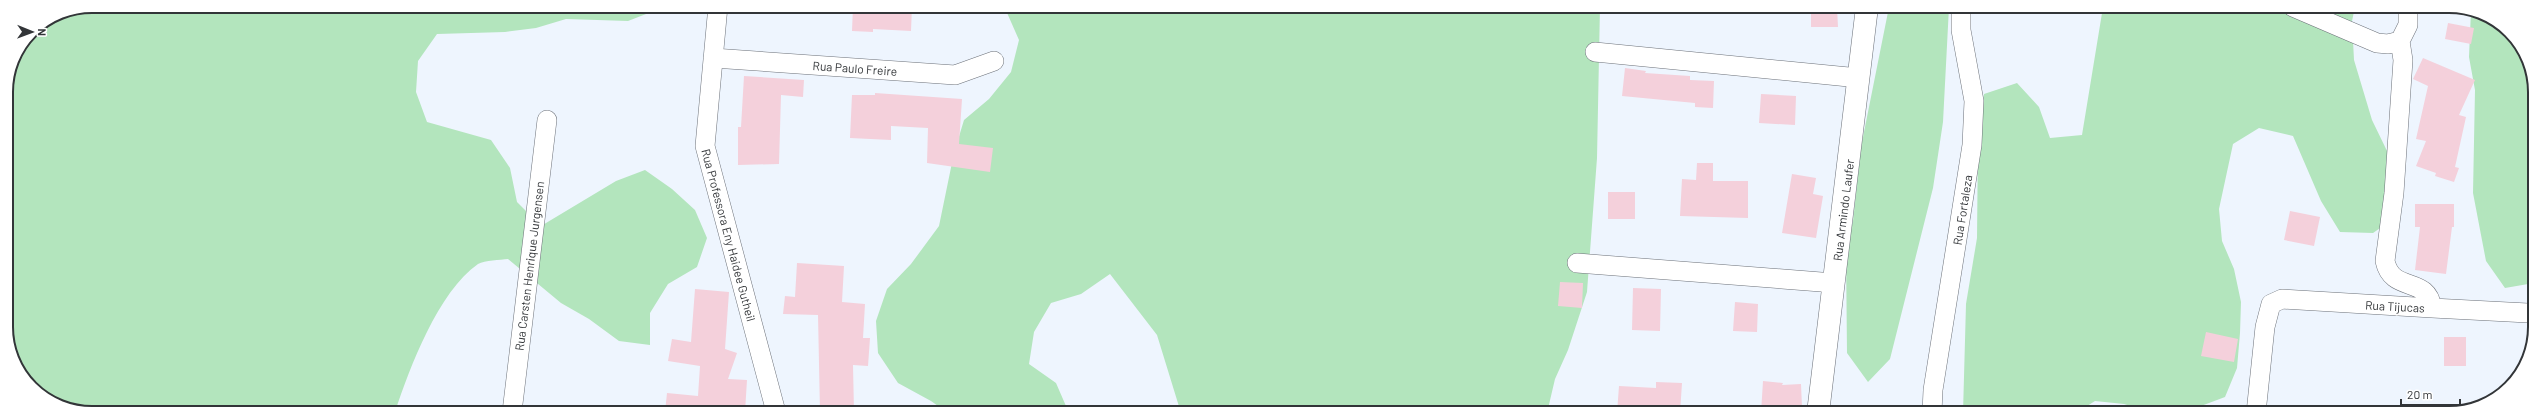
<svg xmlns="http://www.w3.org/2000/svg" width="2541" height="419" font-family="Barlow,sans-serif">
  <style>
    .green { fill: #b3e5bd }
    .building { fill: #f4d0db }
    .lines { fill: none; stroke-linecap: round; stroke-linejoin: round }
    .minor-casing { stroke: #6c7179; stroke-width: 20 }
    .tertiary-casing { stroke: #6c7179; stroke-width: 23 }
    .minor { stroke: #fff; stroke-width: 19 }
    .tertiary { stroke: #fff; stroke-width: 22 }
    .labels { text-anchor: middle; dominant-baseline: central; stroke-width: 3.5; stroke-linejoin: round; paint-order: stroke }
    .street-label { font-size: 12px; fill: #323538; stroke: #fff }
    .rim { fill: none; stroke: #323538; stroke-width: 2 }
  </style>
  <rect width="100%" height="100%" fill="#eef5fe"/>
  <path class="green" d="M92,6H659V9L628,21L566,19L536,28L505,32L437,34L418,61L416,92L427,122L491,140L510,168L517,202L541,226L616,181L645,170L672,189L695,210L707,238L697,267L668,284L650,313V345L619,341L589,319L561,303L508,259C500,260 485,260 478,264C438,292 410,367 395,412H80L31,388L8,344L6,91L13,59L31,31L59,12Z
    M1004,6H1600L1597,158L1587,292L1568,350L1555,379L1547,413H1181L1157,335L1110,274L1081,294L1051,303L1034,332L1029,364L1056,383L1069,413H948L931,401L898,383L878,353L876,321L887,289L911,264L939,226L954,153L964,120L989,99L1011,72L1019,40Z
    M1889,7H1949L1943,122L1933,188L1890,359L1868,382L1847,353L1846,251L1853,221L1861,147Z
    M2103,7H2355L2352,21L2354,60L2372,120L2403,184L2399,215L2373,233L2340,232L2321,201L2293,136L2259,128L2233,144L2219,209L2222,241L2234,269L2241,302L2240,333L2237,368L2225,397L2193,409L2165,413H2152L2124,404L2095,401L2076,413H1963L1966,304L1977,238L1978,137L1984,94L2017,83L2039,107L2050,138L2082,135Z
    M2471,11L2506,27L2533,75L2534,283L2505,288L2486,261L2473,193L2475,90L2469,57Z"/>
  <path class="building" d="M853,6H912L911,31L873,29V32L852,31Z
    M1837,7L1838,27H1811V8Z
    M2448,23L2474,28L2471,44L2445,39Z
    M2423,58L2475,80L2459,115L2466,117L2455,167L2459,168L2454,182L2435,176L2436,173L2416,166L2426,141L2416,139L2428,86L2413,79Z
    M1625,68L1646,71L1645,73L1690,76V80L1714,81L1713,108L1695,107V103L1622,96Z
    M744,76L804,80L803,97L781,95L779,164L738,165V127H741Z
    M875,93L962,99L959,144L993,148L990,172L927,163L928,128L891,126V140L850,138L852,95H875Z
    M1761,94L1796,96L1795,125L1759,123Z
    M1697,163H1713V181H1748V218L1680,216L1682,179L1696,180Z
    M1792,174L1816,178L1813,194L1823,196L1816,238L1782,233Z
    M1608,192H1635V219H1608Z
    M2415,204H2454V227H2452L2446,274L2415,270L2420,227H2415Z
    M2290,211L2320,217L2314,246L2284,240Z
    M797,263L844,266L842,302L865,304L863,338H870L868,366L853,365L854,412H820L818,315L783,314L785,296L795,297Z
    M1560,282L1583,283L1582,308L1558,306Z
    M1633,288L1661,289L1660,331L1632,330Z
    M695,289L729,292L725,349L737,353L728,379L747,380L745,412H665L667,393L698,396L700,366L668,361L672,339L691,342Z
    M1735,302L1758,304L1757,332L1733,331Z
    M2206,332L2238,339L2234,362L2201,356Z
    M2444,337H2466V366H2444Z
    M1763,381L1783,383L1782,385L1801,384L1802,407H1798L1797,413H1761Z
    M1656,382L1682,383L1680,413H1617L1619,386L1656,388Z"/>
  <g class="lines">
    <defs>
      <path id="minor" d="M718,6L705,146L776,412
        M2293,7L2377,43L2388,44L2400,41L2408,25V7
        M1595,52L1859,78
        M713,58L955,75L994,61
        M1577,263L1834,283
        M2432,308L2528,313
        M512,412L547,120
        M1932,413L1933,390L1972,145L1974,101L1961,30V7
        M2256,413L2265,327L2271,304L2282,299L2432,308C2428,275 2392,294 2385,261L2394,193L2403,60L2400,41"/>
      <path id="tertiary" d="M1818,413L1867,7"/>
    </defs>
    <use href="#minor" class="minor-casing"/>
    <use href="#tertiary" class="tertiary-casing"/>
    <use href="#minor" class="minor"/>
    <use href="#tertiary" class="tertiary"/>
  </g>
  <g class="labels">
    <g class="street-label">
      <text transform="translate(855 68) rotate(4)">Rua Paulo Freire</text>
      <text transform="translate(1843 210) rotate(-83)">Rua Armindo Laufer</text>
      <text transform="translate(1962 210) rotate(-81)">Rua Fortaleza</text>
      <text transform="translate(729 235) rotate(75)">Rua Professora Eny Haidee Gutheil</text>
      <text transform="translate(529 266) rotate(-83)">Rua Carsten Henrique Jurgensen</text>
      <text transform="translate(2395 306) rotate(3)">Rua Tijucas</text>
    </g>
  </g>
  <path d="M0 0H2541V419H0ZM92 13H2449A79 79 0 0 1 2528 92V327A79 79 0 0 1 2449 406H92A79 79 0 0 1 13 327V92A79 79 0 0 1 92 13Z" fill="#fff" fill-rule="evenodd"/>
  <path class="rim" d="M92 13H2449A79 79 0 0 1 2528 92V327A79 79 0 0 1 2449 406H92A79 79 0 0 1 13 327V92A79 79 0 0 1 92 13Z"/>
  <g transform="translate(32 32) rotate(91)" stroke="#ffffff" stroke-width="3" paint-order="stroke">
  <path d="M0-3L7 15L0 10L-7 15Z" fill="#323538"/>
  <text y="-6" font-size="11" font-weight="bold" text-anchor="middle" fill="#323538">N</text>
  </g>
  <path d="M2401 399v6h59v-6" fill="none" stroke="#323538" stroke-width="2"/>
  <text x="2407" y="399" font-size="12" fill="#323538" stroke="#ffffff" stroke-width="3" paint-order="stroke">20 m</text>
</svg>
